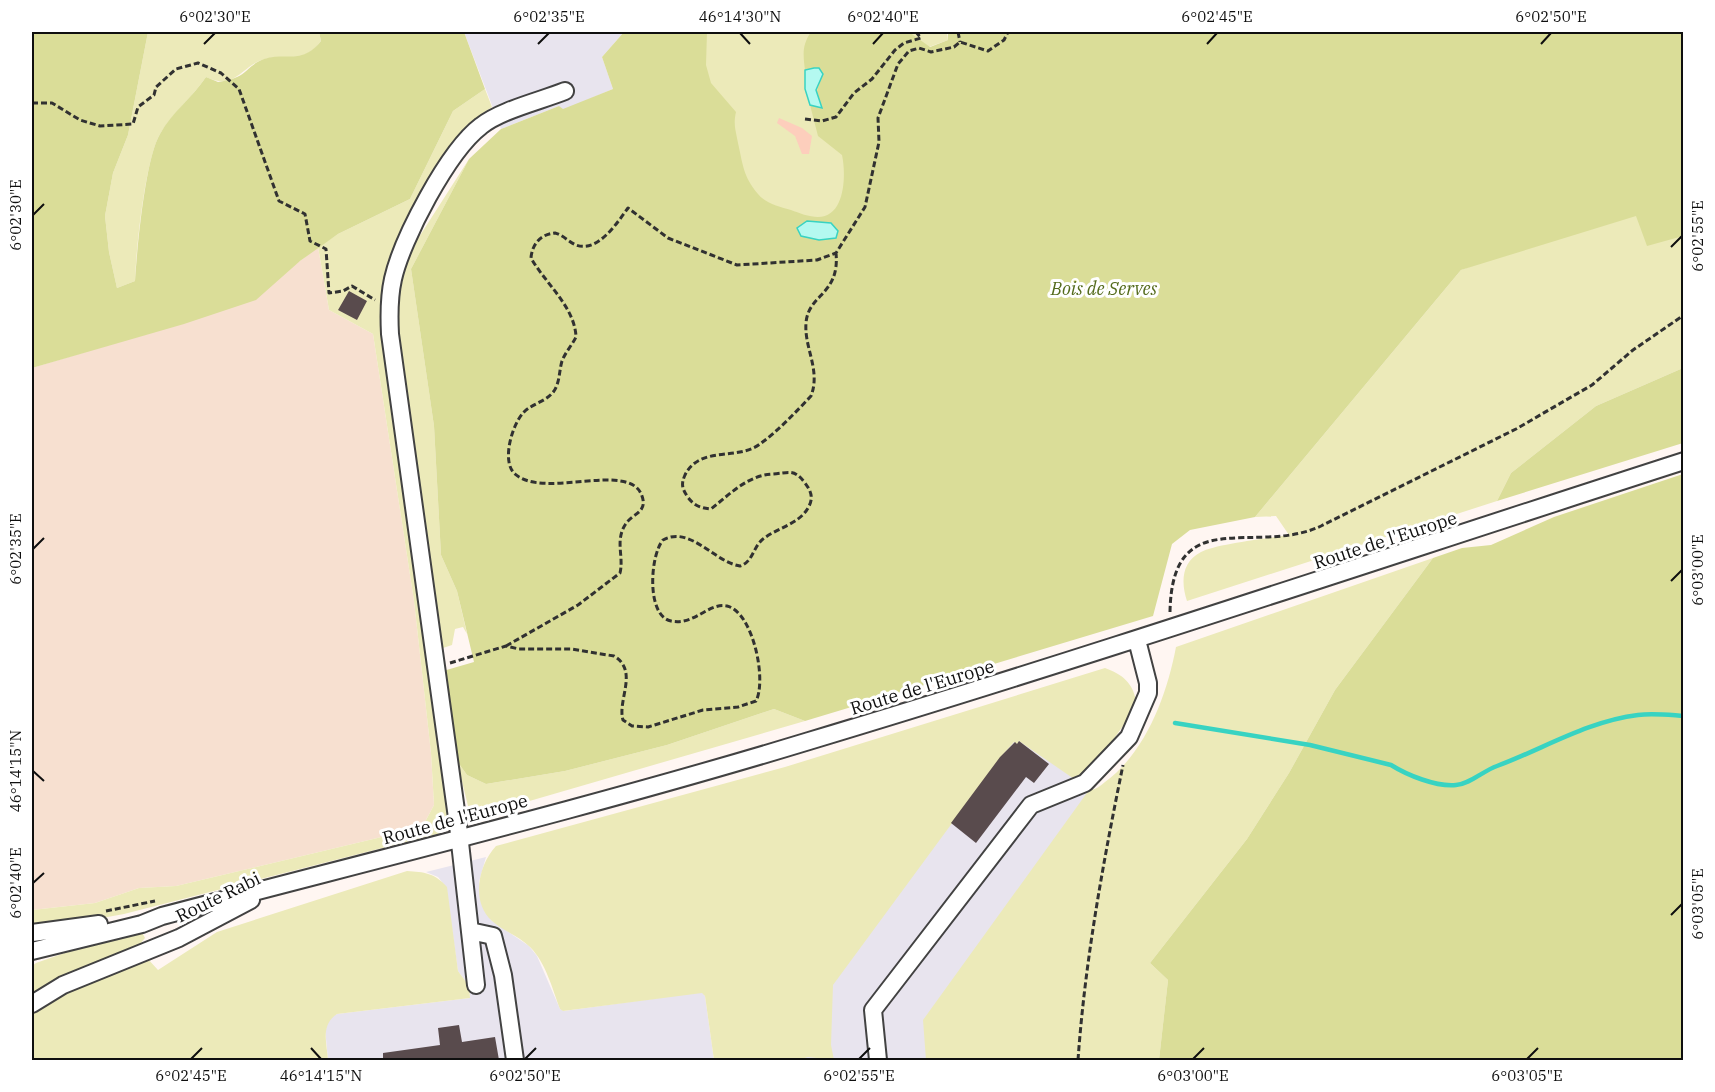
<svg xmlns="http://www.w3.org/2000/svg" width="1715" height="1092" font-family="'IBM Plex Serif',serif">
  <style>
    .industrial { fill: #e8e4ee }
    .farmland { fill: #f7e0d0 }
    .green { fill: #eceab9 }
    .forest { fill: #dadd98 }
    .sand { fill: #fdcebc }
    .water { fill: #b4f9f0; stroke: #38d3c2; stroke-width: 1.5 }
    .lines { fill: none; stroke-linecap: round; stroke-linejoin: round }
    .stream { stroke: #38d3c2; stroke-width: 4.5 }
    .building { fill: #594b4d }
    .minor-casing { stroke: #424242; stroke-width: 20 }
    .path { stroke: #313131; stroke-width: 3; stroke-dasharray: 6 3; stroke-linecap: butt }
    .minor { stroke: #fff; stroke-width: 16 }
    .ticks { fill: none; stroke: #0f0f0f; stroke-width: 2 }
    .labels { text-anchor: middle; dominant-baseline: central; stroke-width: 6; stroke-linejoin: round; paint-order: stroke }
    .park-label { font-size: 18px; font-style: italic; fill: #546b1c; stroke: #fff }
    .street-label { font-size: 18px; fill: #0f0f0f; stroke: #fff }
    .neatline { fill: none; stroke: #0f0f0f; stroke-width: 2 }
    .ticks-label { font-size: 15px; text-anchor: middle; fill: #0f0f0f }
  </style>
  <rect width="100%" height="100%" fill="#fff6f2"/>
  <path class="industrial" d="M464,32H624L602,57L613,89L563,110L559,106L501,129Z
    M1021,738L1094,790L930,1060H798L827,983L850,800Z
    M486,857L479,882L491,920L529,946L537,956L560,1009L564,1011L702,992L705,996L714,1060H328L325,1028L330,1018L337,1014L470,998L469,986L458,971L446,887L438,877L426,872Z"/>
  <path class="farmland" d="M318,247L329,310L373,334L414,601L431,753L434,805L426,820L415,829L176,886L139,888L95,903L32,910V368L128,339L300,261Z"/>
  <path class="green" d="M148,32H319L321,41C303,65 288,53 265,59C240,66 236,91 206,77C192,98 172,113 160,134C145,160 136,250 135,281L117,288L109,252L105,216L113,173L128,135Z
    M674,32H947L948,40L929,47L860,168L835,245L731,218Z
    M485,89L492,107C448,134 393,234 383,284C380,301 382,318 382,335L445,792L448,819L441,833L124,914L80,922L32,927V910L95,903L139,888L176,886L415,829L426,820L434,805L431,753L414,601L373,334L329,310L318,247L338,234L410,199L453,111Z
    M469,159L411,269L434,426L441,555L457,591L467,634L463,627L455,629L452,645L440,649L396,314L400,284L412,248Z
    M1683,185V368L1596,406L1511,473L1497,501L1187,601C1181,583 1181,562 1201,552C1215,544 1270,538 1289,535L1276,516L1255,517L1461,270Z
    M1433,558L1335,690L1289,773L1247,839L1150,963L1168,980L1159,1060H926L923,1020L1089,790C1096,790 1100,786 1105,782C1146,752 1167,695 1176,647Z
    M1105,668C1122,674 1133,683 1136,701C1123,732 1100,757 1077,781L1019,741L1017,744L1014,742L1000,758L833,985L831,1045L834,1060L808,1057L798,1060H714L705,996L702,993L563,1011L560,1009C552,988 546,963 530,947C519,936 503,931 492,921C470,901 479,864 496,846L785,767Z
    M774,709L805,721L495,811L469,810L457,761L467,775L486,784L565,771L667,745Z
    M407,871C424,872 435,873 447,887L458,971L469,986L470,998L337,1014C320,1025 327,1044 328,1060H32V1014L67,991L147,958L158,970L217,932Z
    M142,932L145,938L140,944L55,980L32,994V966L36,963L76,949Z"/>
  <path class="forest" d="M32,32H148L128,135L113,173L105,216L109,252L117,288L135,281C137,250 145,159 160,134C172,112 192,98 206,77L218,82C224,81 231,80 237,77C247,73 250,64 264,59C287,52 302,65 321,41L319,32H464L485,89L453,111L410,199L338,234L300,261L256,300L184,324L32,368Z
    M624,32H707L706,65L711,83L736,112C733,125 736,131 738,143C743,165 743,176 758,194C765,203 780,207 791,210C799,213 809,217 818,217C846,217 846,173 842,155L818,136L810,105L821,108L816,95L820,80L808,69L805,70C803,54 802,45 811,32H909L930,47L948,40V32H1683V236L1647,246L1636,216L1461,270L1255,517L1190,530L1172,544L1153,616L805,721L774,709L667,745L565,771L486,784L467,775L457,761L443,671L474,662L457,591L441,555L434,426L411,269L469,159L501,129L559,106L563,109L613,89L602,57Z
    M1683,368V443L1497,501L1511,473L1596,406Z
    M1683,474V1060H1159L1168,980L1150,963L1247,839L1289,773L1335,690L1433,558L1462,548L1491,545L1554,517Z"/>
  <path class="sand" d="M779,118L802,128L812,136L809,154H802L795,136L777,123Z"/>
  <path class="water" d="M814,68H819L823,74L816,90L822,108L810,105L805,89V70Z
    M807,221L831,223L838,231L836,238L819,240L801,236L797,228Z"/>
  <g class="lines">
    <path class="stream" d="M1175,723L1310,745L1391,765C1407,775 1436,787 1456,785C1470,784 1483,771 1497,766C1543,749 1588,721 1638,715C1653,713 1669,715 1684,716"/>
  </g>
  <path class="building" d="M349,291L367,301L357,320L338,310Z
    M1019,741L1049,764L1034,783L1026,777L976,843L951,823L1000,757L1015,742L1017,744Z
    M459,1025L462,1042L495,1037L499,1060H383V1053L440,1045L438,1028Z"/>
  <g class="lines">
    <defs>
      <path id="minor" d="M470,931L493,936L503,975L515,1060
        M32,933L99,924
        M32,951L142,924L162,916C378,859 595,806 809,741C1102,653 1392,555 1684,461
        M476,985L458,825L390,334C389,315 389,297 393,279C402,239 448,151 481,126C501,110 540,101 565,91
        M32,1004L63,985L179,938L251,900
        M878,1060L873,1010L1031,805L1085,783L1129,737L1148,693V683L1137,640"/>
    </defs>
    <use href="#minor" class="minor-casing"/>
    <path class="path" d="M958,32L960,42
      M32,103H52L80,120L100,126L133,124L138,107L154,95L156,87L176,69L198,63L221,73L239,89L279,201L305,214L310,241L326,249L329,293L343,291L352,286L375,300
      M805,119L822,121L836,117L854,93L872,79L895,50L904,43L921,38L916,32
      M1170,612C1172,501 1255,557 1321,526L1516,429L1592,385L1633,350L1684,315
      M506,646L578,605L620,573C624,557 615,541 625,525C632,513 648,513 642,496C630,460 544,500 515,474C501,462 512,424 524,412C533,403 546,402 554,391C560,382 559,371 562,361C565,353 572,345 576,337C575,307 545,283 531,258C532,244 541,234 555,233C563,235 569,242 576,245C598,253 617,223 628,208L668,238L737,265L817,260L836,253L865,207L879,142L878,118L898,64L909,51L919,48L931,52L954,47L960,42L988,51L1004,40L1008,32
      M450,663L506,646L519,649H571L614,656C639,671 617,700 623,720L632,726L648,727L703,710L738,707L756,701C767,680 753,612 727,606C709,602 694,626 671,621C646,616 650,555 663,540C690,525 714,562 740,566C753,562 753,547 763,539C777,528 799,524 808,508C814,498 811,491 805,483C794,468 788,473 773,474C748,475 730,494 711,509C700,508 693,505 687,496C682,488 681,484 685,475C700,445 738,461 760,444C778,431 796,412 811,396C821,370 804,348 806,323C808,294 840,295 836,253
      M106,911L155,901
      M1078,1060C1085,961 1103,863 1123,765"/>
    <use href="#minor" class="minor"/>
  </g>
  <path class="ticks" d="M740,33L750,44M204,44L215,33M538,44L549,33M873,44L883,33M1207,44L1217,33M1541,44L1551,33M33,215L44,204M1671,247L1682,236M33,549L44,538M1671,581L1682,570M33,771L44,781M33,883L44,873M1671,915L1682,904M311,1048L321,1059M191,1059L202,1048M525,1059L536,1048M859,1059L870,1048M1193,1059L1204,1048M1527,1059L1538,1048"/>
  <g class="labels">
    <g class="park-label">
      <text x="1104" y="288">Bois de Serves</text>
    </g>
    <g class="street-label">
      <text transform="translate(1385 540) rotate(-18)">Route de l'Europe</text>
      <text transform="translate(922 687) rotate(-17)">Route de l'Europe</text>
      <text transform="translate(455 819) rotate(-15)">Route de l'Europe</text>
      <text transform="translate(218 897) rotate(-26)">Route Rabi</text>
    </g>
  </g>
  <rect width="1715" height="1092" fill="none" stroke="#ffffff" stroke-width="66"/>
  <rect x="33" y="33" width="1649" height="1026" class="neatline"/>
  <g class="ticks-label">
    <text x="215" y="22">6°02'30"E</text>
    <text x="549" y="22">6°02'35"E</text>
    <text x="740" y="22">46°14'30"N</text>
    <text x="883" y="22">6°02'40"E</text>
    <text x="1217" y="22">6°02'45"E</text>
    <text x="1551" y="22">6°02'50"E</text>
    <text transform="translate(16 215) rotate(-90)" y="5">6°02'30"E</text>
    <text transform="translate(1698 236) rotate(-90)" y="5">6°02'55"E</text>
    <text transform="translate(16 549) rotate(-90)" y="5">6°02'35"E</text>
    <text transform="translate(1698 570) rotate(-90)" y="5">6°03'00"E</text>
    <text transform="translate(16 771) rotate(-90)" y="5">46°14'15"N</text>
    <text transform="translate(16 883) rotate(-90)" y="5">6°02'40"E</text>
    <text transform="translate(1698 904) rotate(-90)" y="5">6°03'05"E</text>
    <text x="191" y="1081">6°02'45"E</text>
    <text x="321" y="1081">46°14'15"N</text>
    <text x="525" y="1081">6°02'50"E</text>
    <text x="859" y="1081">6°02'55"E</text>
    <text x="1193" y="1081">6°03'00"E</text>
    <text x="1527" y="1081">6°03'05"E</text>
  </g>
</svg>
